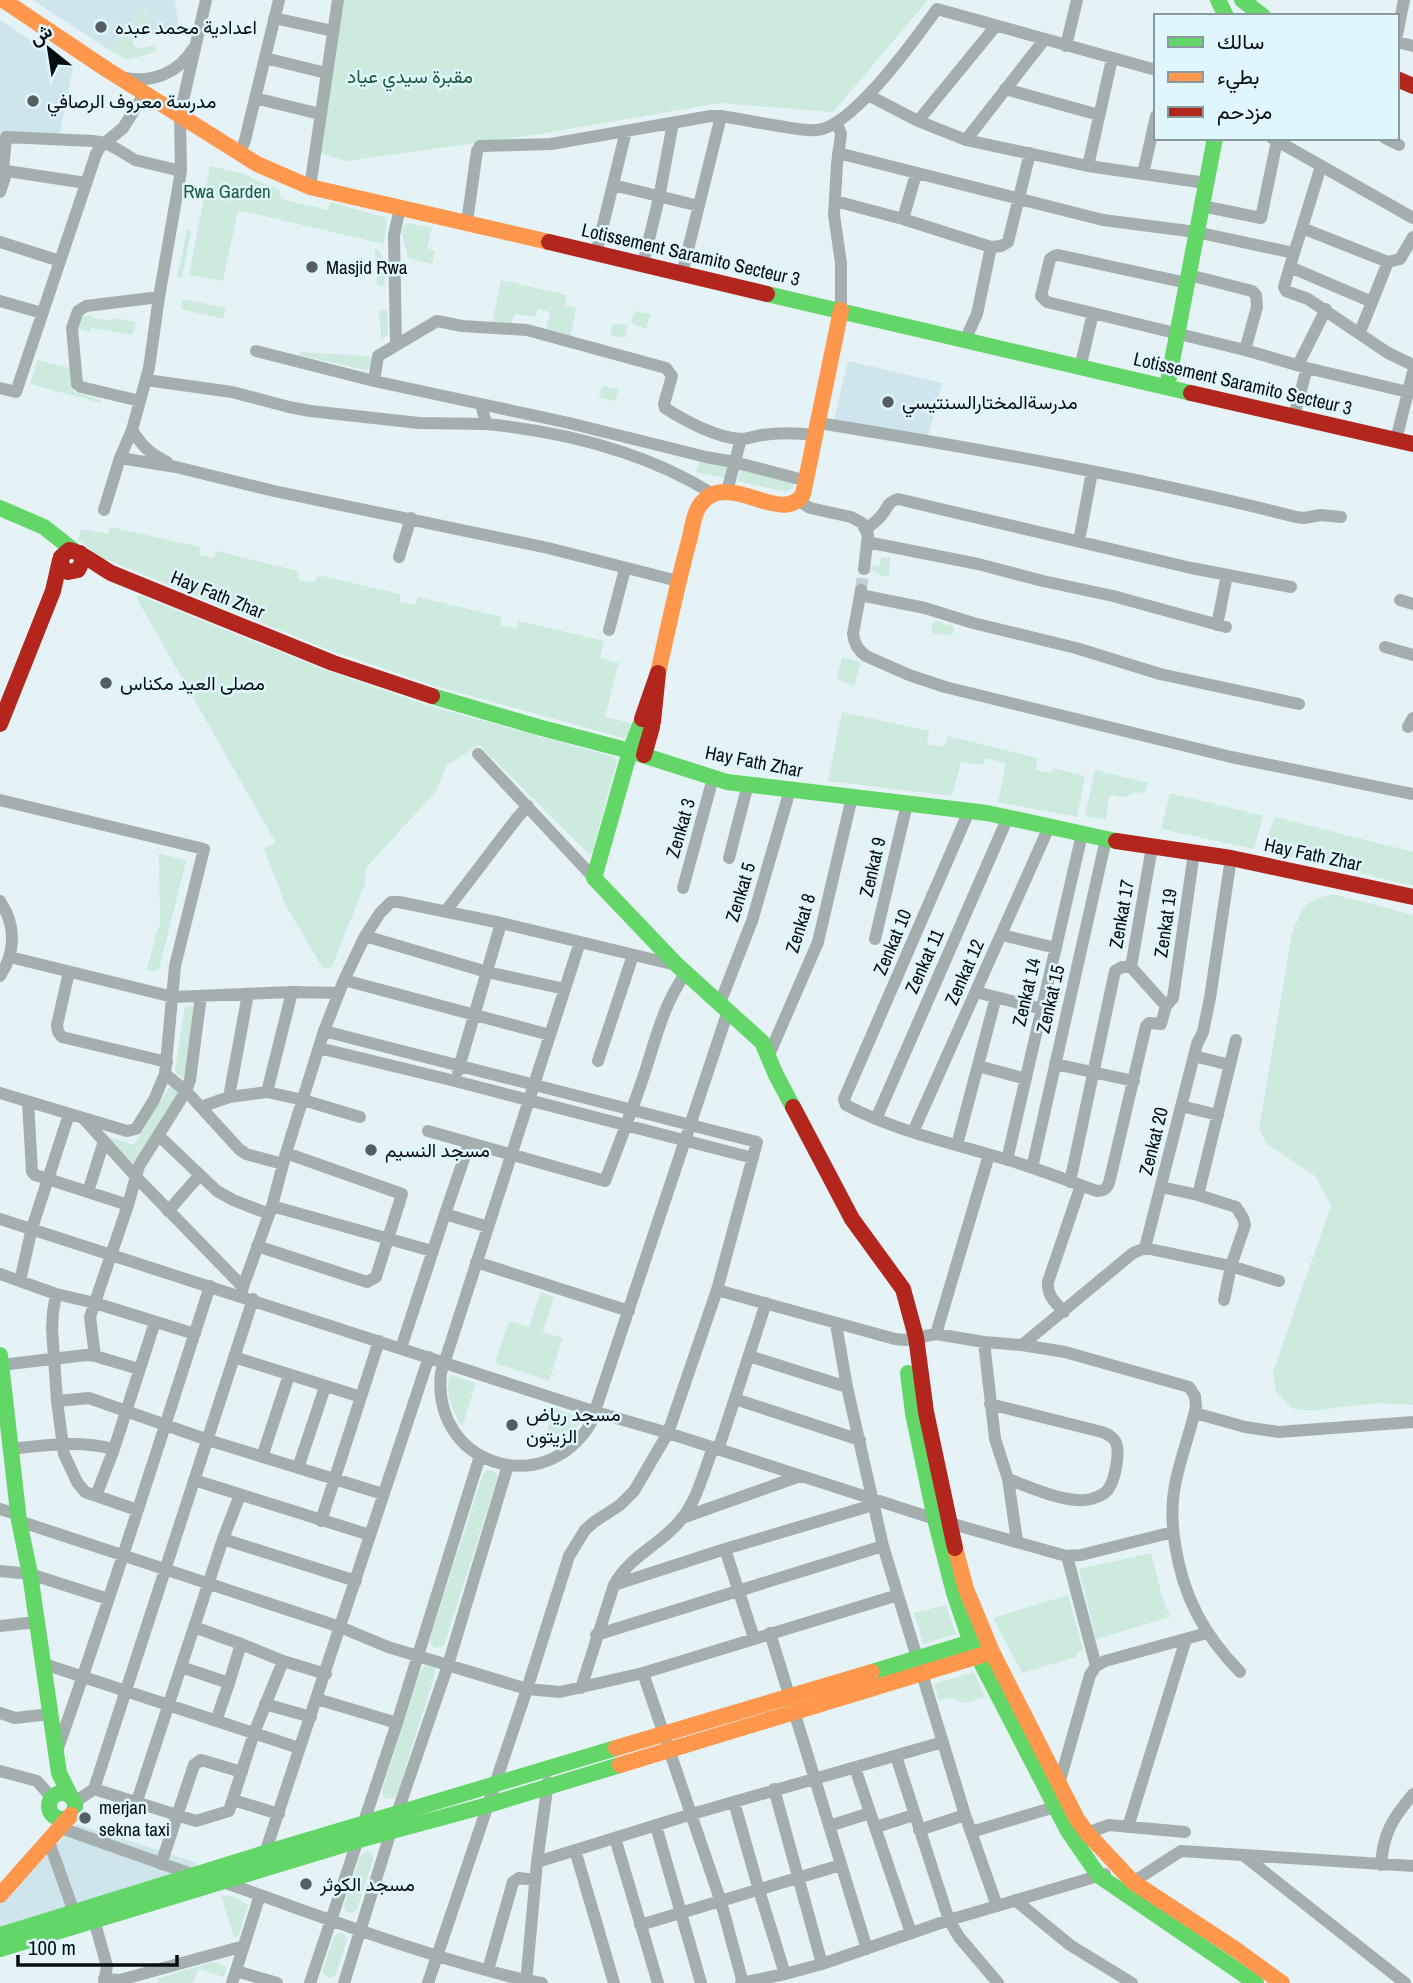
<svg xmlns="http://www.w3.org/2000/svg" width="1413" height="1983" font-family="'Archivo Narrow',Vazirmatn,sans-serif">
  <style>
    .built { fill: #cfe5ec }
    .green { fill: #cdeade }
    .lines { fill: none; stroke-linecap: round; stroke-linejoin: round }
    .street-tunnel { stroke: #c4d0d4; stroke-width: 12; stroke-dasharray: 12 6; stroke-linecap: butt }
    .street { stroke: #a4aeaf; stroke-width: 12 }
    .fast { stroke: #63d668; stroke-width: 16 }
    .slow { stroke: #ff974d; stroke-width: 16 }
    .jam { stroke: #b3261e; stroke-width: 16 }
    .poi-dot { fill: #555e60; stroke: #dff6fc; stroke-width: 2.5 }
    .labels { text-anchor: middle; dominant-baseline: central; stroke-width: 5; stroke-linejoin: round; paint-order: stroke }
    .poi-label { font-size: 19px; fill: #070e10; stroke: #dff6fc; text-anchor: start }
    .park-label { font-size: 19px; fill: #1c5a3e; stroke: #dff6fc }
    .street-label { font-size: 19px; fill: #070e10; stroke: #dff6fc }
  </style>
  <rect width="100%" height="100%" fill="#e5f2f6"/>
  <path class="built" d="M32,0H175L179,29L152,34L147,11L139,12L110,50Z
    M0,20L73,68L59,136L0,134Z
    M848,361L942,383L928,437L834,420Z
    M76,1824L195,1862L197,1870L0,1929V1904Z"/>
  <path class="green" d="M344,0H928L833,112L720,103L540,134L346,161L320,153Z
    M147,11L150,25L138,28L139,33L132,34L134,47H138L139,49L155,45L156,52L127,60L110,50L139,12Z
    M210,166L244,174L279,190L281,199L328,210L330,202L387,218L384,244L238,210L223,281L189,275Z
    M409,223L432,228L427,248L435,251L432,264L408,258L402,234L403,226Z
    M187,230L191,231L182,278L177,277Z
    M375,249C388,255 384,272 385,285H377Z
    M501,280L567,295L565,306L576,308L570,338L546,330L550,312L538,309L535,317L515,314L511,324H492Z
    M183,299L226,308L223,319L181,309Z
    M387,310L388,334L381,340L379,311Z
    M635,311L651,314L646,328L636,326L631,322Z
    M83,316H93V318L113,321L114,318L136,322L132,335L91,328L89,332L78,329Z
    M613,324L628,325L625,338L610,335Z
    M299,352L369,356L372,360L370,368L366,370L299,355Z
    M38,360L70,368L74,392L101,400V403L30,384Z
    M602,386L618,390L615,401L599,397Z
    M700,459L729,466L725,478L696,472Z
    M741,469L794,483L793,488L785,492L738,481Z
    M110,527L200,547L199,555L214,558L217,551L298,571L299,580L314,582L318,575L400,594V602L415,605L418,597L501,617V625L516,629L519,621L604,641L600,658L619,663L605,717L631,723L628,735L624,738L620,737L435,686L329,650L100,557C92,552 87,544 78,541L81,529L108,534Z
    M881,557L890,558L889,577L877,574V572L871,571L872,565L880,566Z
    M139,595L325,670L426,705L614,757L617,760L592,853L589,854L479,745L446,766L436,791L366,868L365,884L332,966L327,969L322,967L285,904L264,848L276,843L137,599L136,597Z
    M935,621H940L945,625L950,624L954,628L953,634L948,636L943,634L937,635L933,633L931,627Z
    M842,657L861,662L854,686L837,679Z
    M842,712L929,731L927,744L944,747L948,736L1037,758L1036,770L1051,773L1053,768L1085,776L1077,817L998,802L1006,763L986,758L983,765L961,762L952,796L828,781Z
    M1095,770L1148,783L1145,793L1134,792L1126,797L1109,795L1106,820L1085,816Z
    M1170,793L1263,816L1254,849L1161,829Z
    M1275,817L1413,852V886L1262,850Z
    M159,853L186,861L159,969L154,972L147,969L157,930L160,925Z
    M1333,894L1413,915V1405L1377,1403L1309,1411L1292,1408L1276,1391L1273,1373L1331,1205L1315,1176L1266,1143L1259,1128L1292,934C1302,907 1304,901 1333,894Z
    M185,1006H195L184,1079L176,1073L175,1070Z
    M170,1086L179,1092L135,1162H130L108,1138L109,1137L134,1145Z
    M541,1292L554,1297L543,1332L563,1338L549,1381L495,1363L509,1321L529,1327Z
    M450,1375L476,1383L462,1427C453,1412 444,1393 450,1375Z
    M554,1408L583,1418L573,1433L559,1445L544,1439Z
    M492,1470L497,1475V1479L445,1643L442,1647L435,1648L430,1643V1638L483,1474L486,1471Z
    M1151,1553L1162,1596L1170,1617L1096,1639L1079,1569Z
    M1068,1595L1083,1650L1077,1652L1076,1657L1022,1673L993,1618Z
    M946,1605L956,1634L923,1644L914,1613Z
    M426,1665L433,1666L435,1670V1674L397,1794L394,1798L387,1799L383,1796L382,1791L421,1669Z
    M974,1672L985,1697L964,1703L950,1697L939,1701L934,1684Z
    M367,1851L373,1854V1860L357,1910L350,1913L346,1912L344,1906L360,1856Z
    M221,1895L235,1897L248,1905L239,1936L234,1937Z
    M337,1933L345,1934L347,1940L336,1974L332,1977L328,1978L324,1974L323,1970L334,1936Z
    M213,1962L227,1967L224,1977L198,1969L193,1983H158L159,1978Z"/>
  <g class="lines">
    <path class="street-tunnel" d="M861,590L864,569"/>
    <path class="street" d="M274,18L333,31
      M995,27L918,121L966,140L1088,166L1206,183
      M1397,35L1404,0
      M1397,42L1413,46
      M1066,46L1077,0
      M265,58L326,73
      M125,78C153,83 178,73 193,49
      M1005,89L1099,115
      M868,95L918,121
      M255,98L320,114
      M837,123L841,134L837,164L834,215L841,263V310
      M1272,138L1413,218
      M1385,138L1399,145
      M966,140L1044,40
      M240,153L245,140L279,0
      M838,153L1103,220L1196,232L1294,253L1284,287L1286,291L1308,299L1388,353L1413,365
      M1088,166L1112,59
      M0,170L86,183
      M3,171L6,137L93,141L105,143L117,149L135,160L181,171
      M1143,174L1156,116
      M613,185L699,206
      M310,187L338,0
      M0,192L7,171
      M835,201L903,219L991,247L1001,246L1008,242L1030,153
      M1202,206L1261,218L1277,141
      M903,219L916,174
      M467,222L477,151L480,146L551,144L711,116H721C740,119 760,123 779,126C792,128 805,131 817,130C853,127 915,39 937,9L1156,70
      M1302,228L1321,166
      M0,242L60,261
      M1294,253L1302,228L1388,262L1400,259L1413,237
      M596,254L626,131
      M643,264L659,198L673,123
      M1290,267L1372,302
      M682,274L721,116
      M1187,283L1058,255L1054,256L1050,259L1041,296L1047,302L1245,350L1257,307L1256,295L1252,291L1189,275
      M0,301L42,313
      M1360,332L1388,262
      M965,340L977,314L991,247
      M396,344L394,235L400,208
      M1245,350L1307,368L1408,392L1396,440
      M256,351L374,381L481,404L486,424C565,432 644,451 713,494
      M1298,365L1326,309
      M1080,368L1093,313
      M146,380L232,392L289,407L310,411L419,423L486,424
      M374,381L378,356L437,321L462,326L527,330L666,368L672,376L664,404L665,408C685,421 717,438 741,439C748,439 755,436 762,435C780,432 799,433 817,435
      M0,388L16,392L96,154L100,147L123,128L145,93
      M1408,392L1413,372
      M140,401L81,387L77,384L72,328L78,311L86,306L159,297
      M481,404L569,423L706,457L734,462L807,481
      M1294,416L1307,368
      M819,423C979,449 1139,477 1296,517L1304,518L1321,515L1341,517
      M120,458L176,467L274,491L548,548L678,581
      M167,462C149,453 143,447 132,430L149,368L159,297L181,171L180,114L206,0
      M727,491L741,439
      M799,501L810,508L851,517L862,523L868,535L864,569
      M104,510L120,458L132,430
      M866,529C871,525 877,521 881,516C888,508 887,502 898,499L1191,568L1291,587
      M1079,541L1092,472
      M867,542L978,564L1043,581L1113,596L1226,627
      M399,557L411,518
      M861,590L853,634C854,643 859,651 866,656L909,675L945,687L1231,757L1413,794
      M860,595L925,608L973,623L1076,648L1160,674L1299,704
      M1400,600L1413,604
      M1217,625L1227,575
      M609,630L625,569
      M1385,647L1413,655
      M1408,727L1413,718
      M478,754L594,878
      M0,800L204,849L175,966L165,1074L154,1100L136,1129L127,1131L0,1093
      M969,811L844,1099L846,1105C895,1131 952,1143 1005,1159C1036,1168 1066,1180 1097,1191C1106,1191 1108,1187 1110,1179L1146,1026L1149,1023L1161,1024L1166,1006
      M1152,847L1131,967L1166,1006L1173,998L1194,853
      M729,858L748,784
      M683,888L713,778
      M0,901C16,925 16,952 0,976
      M446,911L517,818L528,806
      M1002,935L1056,948
      M365,936L487,972L565,989
      M875,939L907,804
      M580,942L441,1373C431,1465 544,1501 591,1423L728,1011
      M10,957L173,997L292,992L339,993
      M69,972L57,1025L58,1032L62,1037L167,1062
      M344,980L550,1035
      M976,992L1042,1009
      M720,1003L752,921L790,790
      M324,1031L757,1142L717,1290L668,1433L634,1491L620,1505L594,1522L585,1530L569,1556L527,1689L428,1983
      M319,1048L455,1081L753,1158
      M769,1055L818,942L852,797
      M1194,1056L1230,1065
      M598,1061L633,955
      M1055,1064L1134,1081
      M978,1066L1026,1079
      M458,1071L501,923
      M165,1074L186,1091L239,1149L246,1154L283,1164
      M267,1092L292,992
      M229,1097L248,994
      M1181,1106L1218,1115
      M201,1107L229,1097L267,1092L303,1100L360,1117
      M69,1114L48,1179L128,1205L90,1317L95,1356
      M84,1119L137,1178L243,1287
      M876,1119L1008,817
      M428,1131L605,1181C618,1147 631,1113 643,1078C655,1042 663,1004 686,973
      M913,1132L1049,827
      M158,1135L217,1191L233,1200L269,1214
      M469,1144L445,1214L488,1227
      M957,1145L996,997
      M1007,1160L1082,834
      M1032,1168L1106,839
      M1070,1182L1115,971L1122,967H1131
      M1161,1187L1198,1195
      M88,1192L104,1141
      M128,1205L139,1166L186,1091L190,1080L201,996
      M272,1206L432,1251
      M168,1211L199,1176
      M0,1219L596,1412L668,1433L935,1519L1059,1554L1067,1556L1081,1555L1173,1532
      M257,1246L367,1282L376,1277L402,1194L286,1153
      M1145,1248L1197,1044L1203,1032L1210,998L1231,858
      M476,1262L629,1311
      M0,1274L56,1294L95,1303L195,1334
      M20,1281L32,1228L48,1179L35,1175L32,1172L28,1102
      M717,1290L895,1339L905,1340L936,1334L984,1342L1022,1345L1065,1352L1189,1387L1195,1396L1196,1407C1190,1433 1180,1459 1175,1485C1171,1505 1172,1525 1175,1544C1183,1596 1203,1634 1240,1672
      M56,1294L53,1312L52,1329L57,1401L64,1454L77,1482L85,1492L137,1510
      M241,1296L243,1287L272,1206L286,1153L324,1031L344,980L365,936L380,913L391,902H399L501,923L676,965
      M1224,1300L1231,1266L1245,1225L1243,1218L1236,1207L1198,1195L1236,1040
      M1064,1312C1055,1302 1047,1296 1048,1282L1081,1185
      M836,1324L847,1387L883,1546L965,1815L997,1906
      M936,1334L989,1155
      M984,1342L995,1439L1008,1479L1017,1541
      M1022,1345L1133,1253L1145,1248L1231,1266L1279,1281
      M401,1348L445,1214
      M749,1356L847,1387
      M234,1357L361,1397
      M1,1365L86,1355L95,1356L139,1369
      M735,1399L860,1440
      M57,1401L89,1398L208,1440L383,1494
      M990,1404L1102,1432C1107,1434 1112,1436 1115,1441C1121,1450 1115,1479 1109,1488C1106,1494 1098,1497 1091,1499C1068,1505 1030,1487 1008,1479
      M1195,1413L1245,1427L1279,1432L1413,1422
      M11,1449C46,1445 79,1440 114,1449L155,1322
      M718,1450L766,1303
      M262,1457L289,1375
      M298,1468L325,1387
      M194,1480L370,1535
      M96,1496L114,1449
      M0,1509L19,1515
      M682,1518L800,1476
      M19,1521L340,1627L388,1647L527,1689L560,1692L643,1673L898,1595
      M321,1521L379,1341
      M223,1539L356,1581
      M725,1549L754,1638
      M1067,1556L1096,1666
      M0,1571L30,1574L108,1599
      M614,1585C631,1554 663,1544 683,1517C698,1497 704,1471 713,1448
      M0,1626L37,1622
      M770,1633L867,1949
      M596,1635L883,1546
      M241,1644L283,1661L326,1674
      M44,1664L299,1748
      M181,1667L229,1683L241,1644L194,1627
      M643,1673L721,1902L743,1983
      M581,1688L614,1585L725,1549L873,1505
      M317,1699L397,1723
      M265,1704L311,1717
      M0,1713L15,1718L51,1714
      M216,1721L229,1683
      M58,1748C112,1595 160,1440 210,1286
      M896,1756L949,1920L959,1937L998,1983
      M855,1768L911,1933
      M0,1771L37,1781L52,1798
      M1059,1784L1090,1675L1096,1666L1105,1661L1207,1633
      M94,1789L196,1821L229,1811L254,1733L283,1661
      M774,1789L822,1964
      M233,1800L279,1814
      M137,1801L223,1539L240,1495
      M75,1802L94,1789L253,1299
      M734,1802L759,1890L785,1974
      M656,1826L701,1983
      M829,1826L870,1813
      M876,1827L914,1815
      M1128,1827L1186,1639
      M61,1828L194,1875
      M919,1830L965,1815
      M971,1832L1055,1807
      M1087,1833L1109,1825L1185,1832
      M615,1838L658,1983
      M49,1842L74,1912
      M575,1850L614,1983
      M1243,1855L1405,1983
      M266,1857L265,1853L429,1357
      M537,1862L692,1814L943,1742
      M161,1864L194,1765L201,1760L242,1772
      M1381,1865C1383,1833 1393,1818 1413,1794
      M223,1882C301,1909 378,1939 458,1962C486,1970 513,1979 542,1983
      M1133,1882L1181,1851L1413,1866
      M1015,1900L1070,1945L1132,1983
      M94,1920L107,1966L104,1983
      M640,1925L841,1865
      M488,1970L513,1882L519,1878L535,1880
      M236,1971L277,1983
      M104,1979L120,1980L244,1946
      M232,1983L260,1895
      M310,1983L397,1723L480,1456
      M344,1983L391,1831L448,1665L508,1465
      M526,1983L537,1862L548,1782
      M741,1983L785,1974L822,1964L949,1920L1105,1874"/>
    <path class="fast" d="M1218,0L1226,16
      M1242,0L1263,16
      M767,294L1191,393
      M1167,387L1215,138
      M0,508L44,527L73,550
      M432,696L538,727L630,751L727,782L987,813L1116,841
      M640,725L630,751L594,878L677,965L762,1042L776,1075L793,1107
      M0,1355L19,1521L30,1574L59,1773L70,1795
      M908,1373L913,1413L935,1519L954,1593L971,1643L1068,1831L1099,1876L1256,1983
      M872,1672L985,1638
      M49 1806a13 13 0 1 1 26 0a13 13 0 1 1-26 0Z
      M0,1935L265,1853L616,1748
      M0,1949L359,1840L488,1805L620,1765"/>
    <path class="slow" d="M3,0L106,69L257,164L310,187L549,242
      M658,673C668,629 677,585 689,541C692,531 693,514 700,505C727,467 782,528 803,494L841,310
      M955,1548L966,1589L992,1652L1077,1819L1087,1833L1133,1882L1235,1949L1282,1983
      M616,1748L872,1672
      M620,1765L992,1652
      M0,1895L71,1815"/>
    <path class="jam" d="M1397,79L1413,86
      M549,242L767,294
      M1191,393L1413,444
      M80,553L83,560L78,570L68,572L62,568L61,557L69,550C80,551 100,567 111,573L333,663L432,696
      M642,719L658,673L653,722
      M0,724L53,591L60,560
      M644,755L652,727
      M1116,841L1231,858L1413,897
      M793,1107L852,1219L903,1289L916,1337L926,1412L955,1548"/>
  </g>
  <g class="poi-dot">
    <circle cx="101" cy="27" r="7"/>
    <circle cx="33" cy="101" r="7"/>
    <circle cx="312" cy="267" r="7"/>
    <circle cx="888" cy="402" r="7"/>
    <circle cx="106" cy="683" r="7"/>
    <circle cx="371" cy="1150" r="7"/>
    <circle cx="512" cy="1425" r="7"/>
    <circle cx="85" cy="1818" r="7"/>
    <circle cx="306" cy="1884" r="7"/>
  </g>
  <g class="labels">
    <g class="poi-label">
      <text x="115" y="27">اعدادية محمد عبده</text>
      <text x="47" y="101">مدرسة معروف الرصافي</text>
      <text x="326" y="267">Masjid Rwa</text>
      <text x="902" y="402">مدرسةالمختارالسنتيسي</text>
      <text x="120" y="683">مصلى العيد مكناس</text>
      <text x="385" y="1150">مسجد النسيم</text>
      <text x="526" y="1414">مسجد رياض<tspan x="526" dy="22">الزيتون</tspan></text>
      <text x="99" y="1807">merjan<tspan x="99" dy="22">sekna taxi</tspan></text>
      <text x="320" y="1884">مسجد الكوثر</text>
    </g>
    <g class="park-label">
      <text x="410" y="76">مقبرة سيدي عياد</text>
      <text x="227" y="191">Rwa Garden</text>
    </g>
    <g class="street-label">
      <text transform="translate(691 254) rotate(13)">Lotissement Saramito Secteur 3</text>
      <text transform="translate(1243 383) rotate(13)">Lotissement Saramito Secteur 3</text>
      <text transform="translate(218 594) rotate(22)">Hay Fath Zhar</text>
      <text transform="translate(754 761) rotate(11)">Hay Fath Zhar</text>
      <text transform="translate(680 828) rotate(-74)">Zenkat 3</text>
      <text transform="translate(1313 854) rotate(12)">Hay Fath Zhar</text>
      <text transform="translate(872 867) rotate(-77)">Zenkat 9</text>
      <text transform="translate(740 892) rotate(-73)">Zenkat 5</text>
      <text transform="translate(1121 914) rotate(-80)">Zenkat 17</text>
      <text transform="translate(800 923) rotate(-73)">Zenkat 8</text>
      <text transform="translate(1165 923) rotate(-82)">Zenkat 19</text>
      <text transform="translate(892 942) rotate(-67)">Zenkat 10</text>
      <text transform="translate(924 961) rotate(-66)">Zenkat 11</text>
      <text transform="translate(964 972) rotate(-66)">Zenkat 12</text>
      <text transform="translate(1026 992) rotate(-77)">Zenkat 14</text>
      <text transform="translate(1050 999) rotate(-77)">Zenkat 15</text>
      <text transform="translate(1153 1141) rotate(-76)">Zenkat 20</text>
    </g>
  </g>
  <rect x="1154" y="14" width="245" height="126" fill="#dff6fc" stroke="#89999e" stroke-width="2"/>
  <rect x="1168" y="37" width="35" height="10" fill="#63d668" stroke="#89999e" stroke-width="2"/>
  <text x="1217" y="49" font-size="21" fill="#070e10">سالك</text>
  <rect x="1168" y="72" width="35" height="10" fill="#ff974d" stroke="#89999e" stroke-width="2"/>
  <text x="1217" y="84" font-size="21" fill="#070e10">بطيء</text>
  <rect x="1168" y="107" width="35" height="10" fill="#b3261e" stroke="#89999e" stroke-width="2"/>
  <text x="1217" y="119" font-size="21" fill="#070e10">مزدحم</text>
  <g transform="translate(49 49) rotate(330)" stroke="#dff6fc" stroke-width="5" paint-order="stroke">
  <path d="M0-5L12 26L0 18L-12 26Z" fill="#070e10"/>
  <text y="-10" font-size="19" font-weight="bold" text-anchor="middle" fill="#070e10">ش</text>
  </g>
  <path d="M18 1955v10h159v-10" fill="none" stroke="#070e10" stroke-width="3.5"/>
  <text x="28" y="1955" font-size="21" fill="#070e10" stroke="#dff6fc" stroke-width="5" paint-order="stroke">100 m</text>
</svg>
